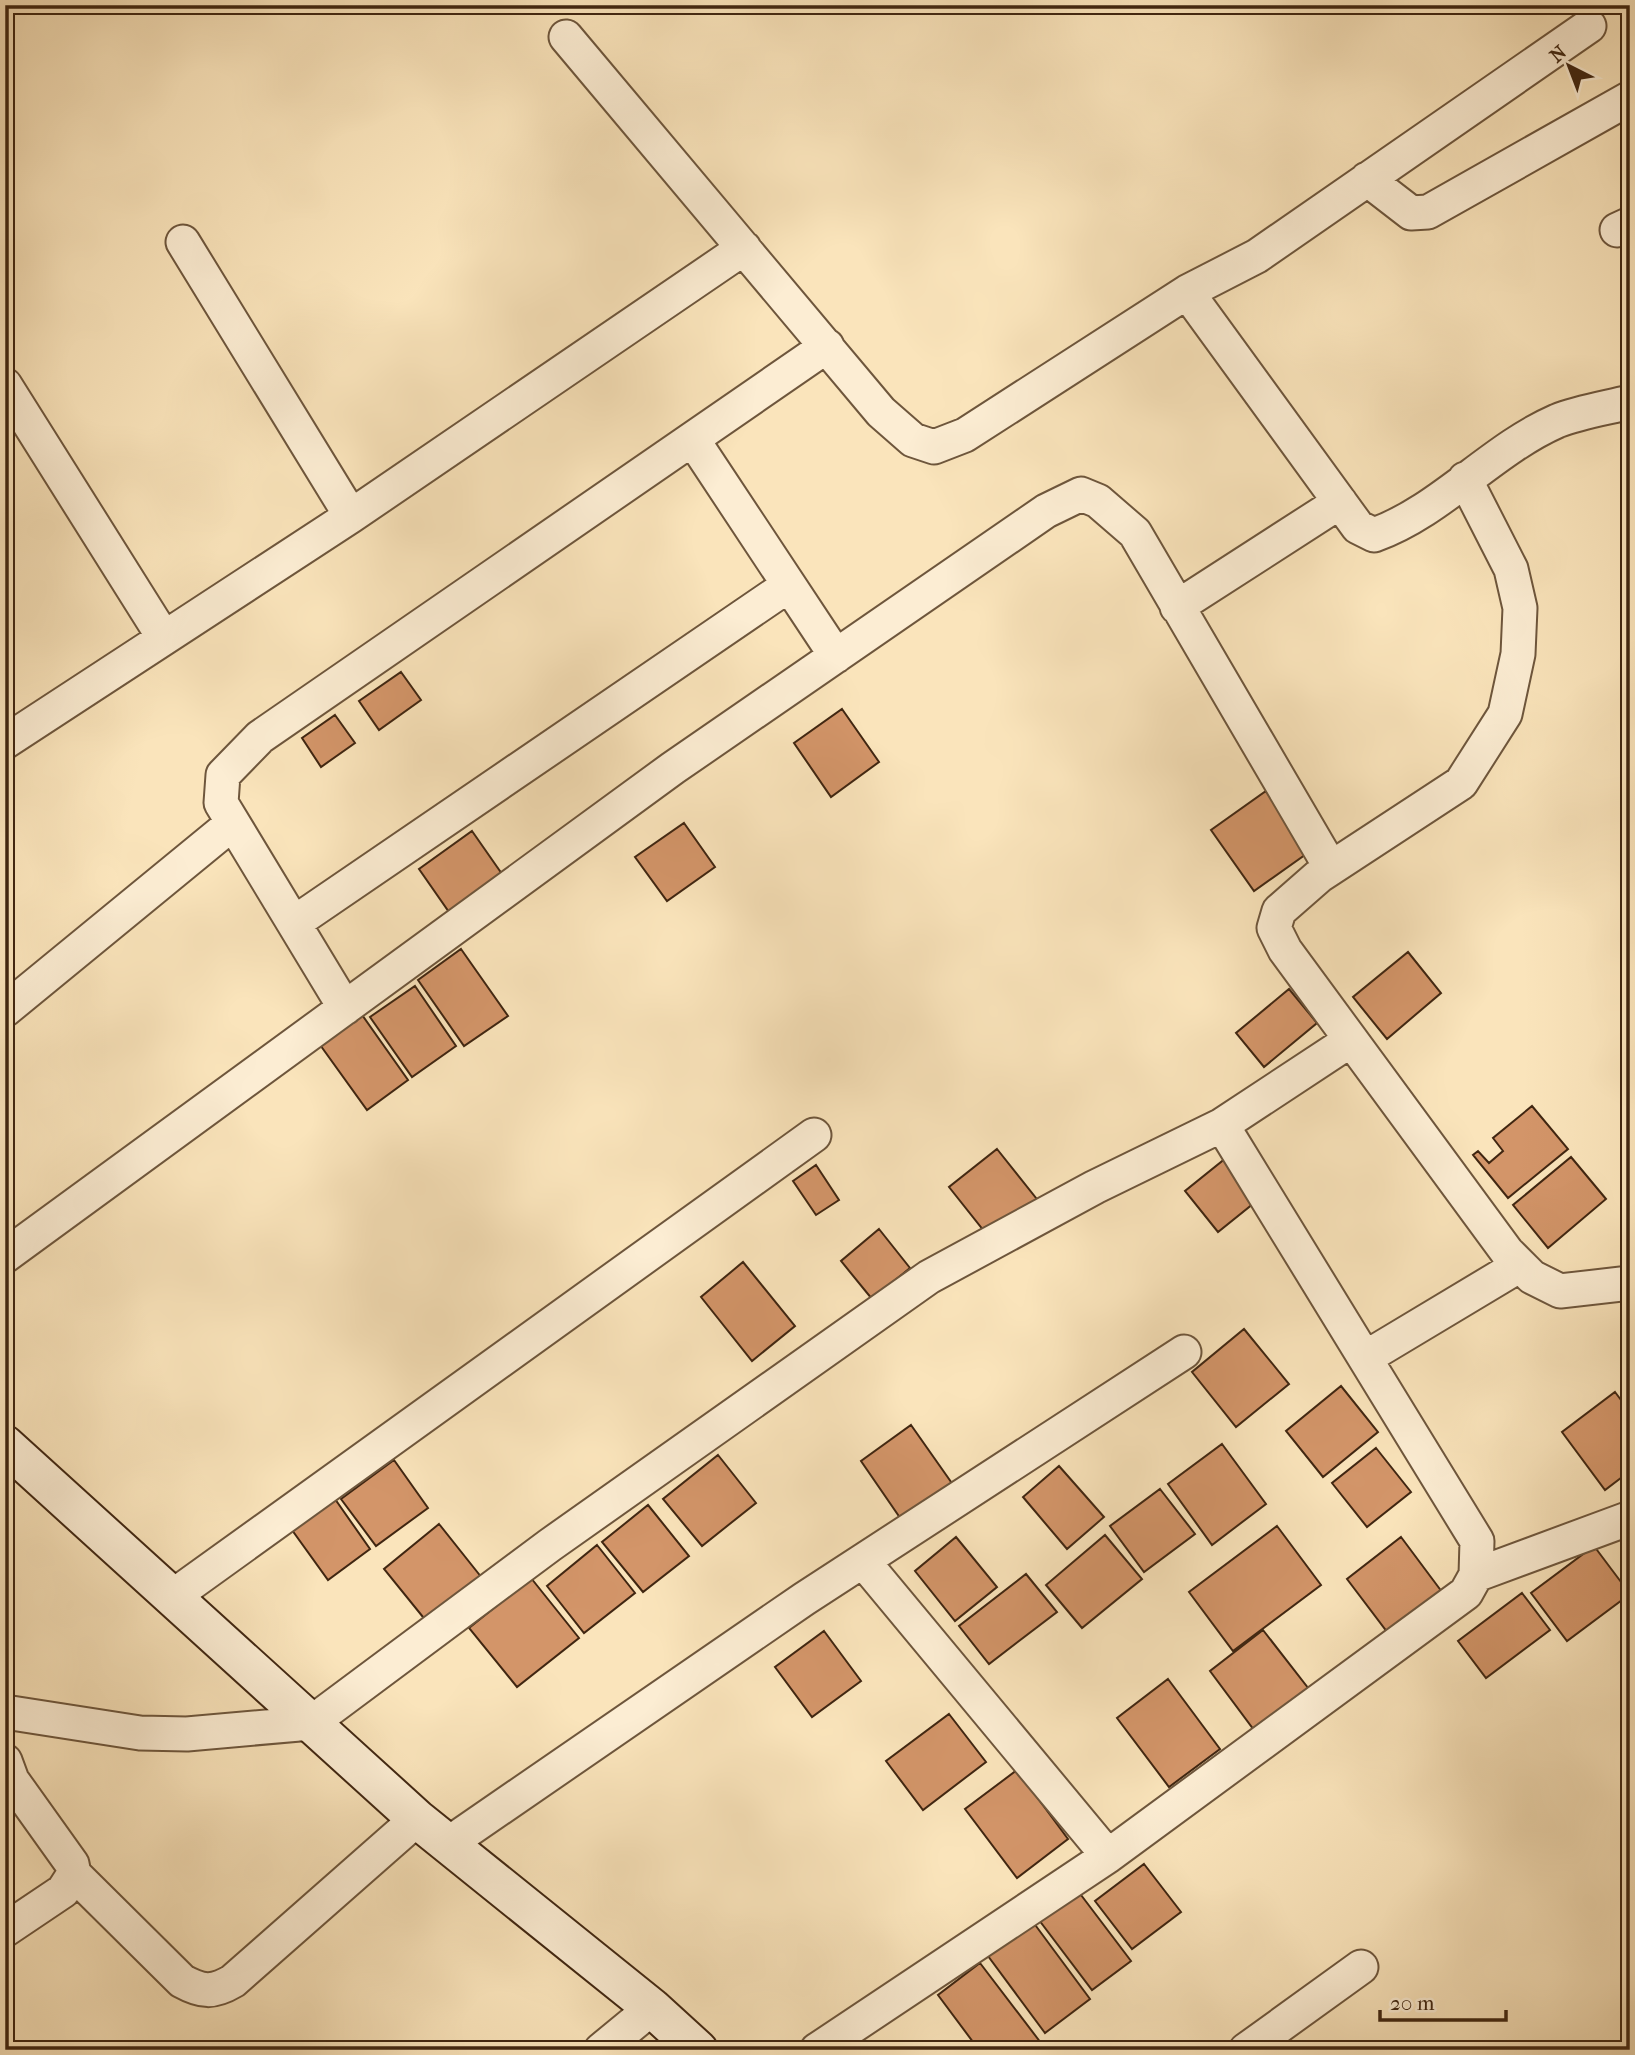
<svg xmlns="http://www.w3.org/2000/svg" width="1635" height="2055" font-family="'IM FELL French Canon',serif">
  <style>
    .building { fill: #d39569; stroke: #402611; stroke-width: 2 }
    .lines { fill: none; stroke-linecap: round; stroke-linejoin: round }
    .street-casing { stroke: #6e563c; stroke-width: 37 }
    .secondary-casing { stroke: #402611; stroke-width: 42 }
    .street { stroke: #fcedd3; stroke-width: 33 }
    .secondary { stroke: #fcedd3; stroke-width: 38 }
  </style>
  <rect width="100%" height="100%" fill="#fae4bb"/>
  <filter id="stains"><feTurbulence type="fractalNoise" baseFrequency=".00286" numOctaves="4"/><feColorMatrix values="0 0 0 0 .2 0 0 0 0 .09 0 0 0 0 .02 0 0 0 .5 -.17"/></filter>
  <radialGradient id="worn" r=".72"><stop offset=".6" stop-color="#630" stop-opacity="0"/><stop offset="1" stop-color="#630" stop-opacity=".3"/></radialGradient>
  <path class="building" d="M401,672L421,700L379,730L359,701Z
    M842,709L879,762L831,797L794,743Z
    M335,715L355,743L321,767L302,738Z
    M1266,791L1309,852L1254,891L1211,830Z
    M684,823L715,867L667,901L635,857Z
    M472,831L502,874L449,912L419,869Z
    M461,949L508,1016L464,1046L418,980Z
    M1408,952L1441,993L1387,1039L1353,997Z
    M415,986L456,1046L412,1077L370,1017Z
    M1289,989L1317,1023L1264,1067L1236,1033Z
    M360,1012L408,1080L367,1110L318,1042Z
    M1532,1106L1568,1149L1508,1198L1473,1155L1478,1151L1489,1163L1503,1151L1493,1138Z
    M997,1149L1040,1203L992,1241L949,1187Z
    M1571,1157L1606,1199L1548,1248L1513,1205Z
    M1226,1158L1259,1199L1218,1232L1185,1191Z
    M816,1165L839,1200L816,1215L793,1181Z
    M879,1229L910,1268L872,1299L841,1261Z
    M743,1262L795,1326L752,1361L701,1297Z
    M1244,1329L1289,1384L1236,1427L1192,1372Z
    M1341,1386L1378,1432L1323,1477L1286,1431Z
    M1615,1392L1630,1412V1471L1605,1490L1562,1432Z
    M911,1425L956,1489L905,1525L861,1461Z
    M1222,1444L1266,1504L1212,1545L1168,1484Z
    M1376,1448L1411,1492L1367,1527L1332,1483Z
    M718,1455L756,1503L702,1546L663,1499Z
    M394,1460L428,1508L376,1546L341,1499Z
    M1059,1466L1104,1517L1067,1549L1023,1497Z
    M1160,1489L1195,1534L1144,1572L1110,1526Z
    M335,1499L370,1549L328,1580L292,1530Z
    M648,1505L689,1556L643,1592L602,1542Z
    M439,1524L482,1578L427,1622L384,1569Z
    M1277,1526L1321,1585L1233,1651L1189,1592Z
    M1105,1535L1142,1579L1082,1628L1046,1585Z
    M956,1537L997,1587L955,1621L915,1571Z
    M1401,1537L1445,1596L1391,1637L1347,1579Z
    M597,1545L635,1593L584,1633L547,1586Z
    M1594,1546L1630,1594L1567,1641L1531,1593Z
    M1026,1574L1057,1612L989,1664L959,1626Z
    M531,1578L579,1638L517,1687L469,1628Z
    M1522,1593L1550,1630L1486,1678L1458,1641Z
    M1263,1630L1312,1693L1257,1734L1210,1671Z
    M824,1631L861,1681L812,1717L775,1667Z
    M1168,1679L1220,1749L1169,1787L1117,1718Z
    M949,1714L986,1762L923,1810L886,1761Z
    M1017,1770L1068,1839L1017,1878L965,1809Z
    M1144,1864L1181,1912L1132,1949L1095,1901Z
    M1078,1891L1131,1961L1092,1990L1039,1920Z
    M1033,1922L1090,1999L1045,2033L988,1956Z
    M980,1963L1041,2043L1032,2050H979L938,1995Z"/>
  <g class="lines">
    <defs>
      <path id="street" d="M566,37L881,412L913,440L934,447L965,435L1187,292L1257,256L1589,26
        M1367,179L1411,213L1428,212L1630,98
        M1617,230L1630,224
        M183,242L351,516
        M1187,292L1358,527L1374,535C1441,511 1491,450 1557,421C1579,412 1606,408 1630,402
        M5,385L164,638
        M693,440L836,656
        M1465,479L1511,569L1520,608L1518,654L1505,714L1461,783L1319,876L1279,911L1274,928L1285,950L1507,1252L1532,1277L1560,1291L1630,1283
        M1177,607L1340,502
        M5,742L351,516L744,248
        M294,923L789,585
        M345,1008L221,803L223,775L260,737L827,346
        M5,1010L233,823
        M5,1256L673,768L1046,511L1081,494L1098,501L1135,533L1331,868
        M1365,1358L1520,1265
        M863,1561L1108,1856
        M1476,1575L1630,1518
        M172,1597L814,1135
        M5,1712L140,1733L187,1734L311,1723L550,1545L929,1277L1095,1187L1222,1125L1351,1040
        M5,1761L12,1780L72,1864L74,1874L63,1891L5,1930
        M448,1844L804,1599L1184,1352
        M74,1874L182,1981C202,1992 213,1993 233,1981L417,1819
        M601,2050L652,2008
        M817,2050L1108,1856L1466,1593L1476,1575L1477,1541L1222,1125
        M1246,2050L1361,1967"/>
      <path id="secondary" d="M5,1445L417,1819L652,2008L698,2050"/>
    </defs>
    <use href="#street" class="street-casing"/>
    <use href="#secondary" class="secondary-casing"/>
    <use href="#street" class="street"/>
    <use href="#secondary" class="secondary"/>
  </g>
  <rect width="1635" height="2055" fill="none" stroke="#fae4bb" stroke-width="28"/>
  <rect x="7" y="7" width="1621" height="2041" fill="none" stroke="#402611" stroke-width="3.5"/>
  <rect x="14" y="14" width="1607" height="2027" fill="none" stroke="#402611" stroke-width="2"/>
  <g transform="translate(1569 66) rotate(318)" stroke="#fcedd3" stroke-width="5" paint-order="stroke">
  <path d="M0-5L12 26L0 18L-12 26Z" fill="#402611"/>
  <text y="-10" font-size="19" font-weight="bold" text-anchor="middle" fill="#402611">N</text>
  </g>
  <path d="M1380 2010v10h126v-10" fill="none" stroke="#402611" stroke-width="3.5"/>
  <text x="1390" y="2010" font-size="21" fill="#402611" stroke="#fcedd3" stroke-width="5" paint-order="stroke">20 m</text>
  <rect width="100%" height="100%" filter="url(#stains)"/>
  <rect width="100%" height="100%" fill="url(#worn)"/>
</svg>
